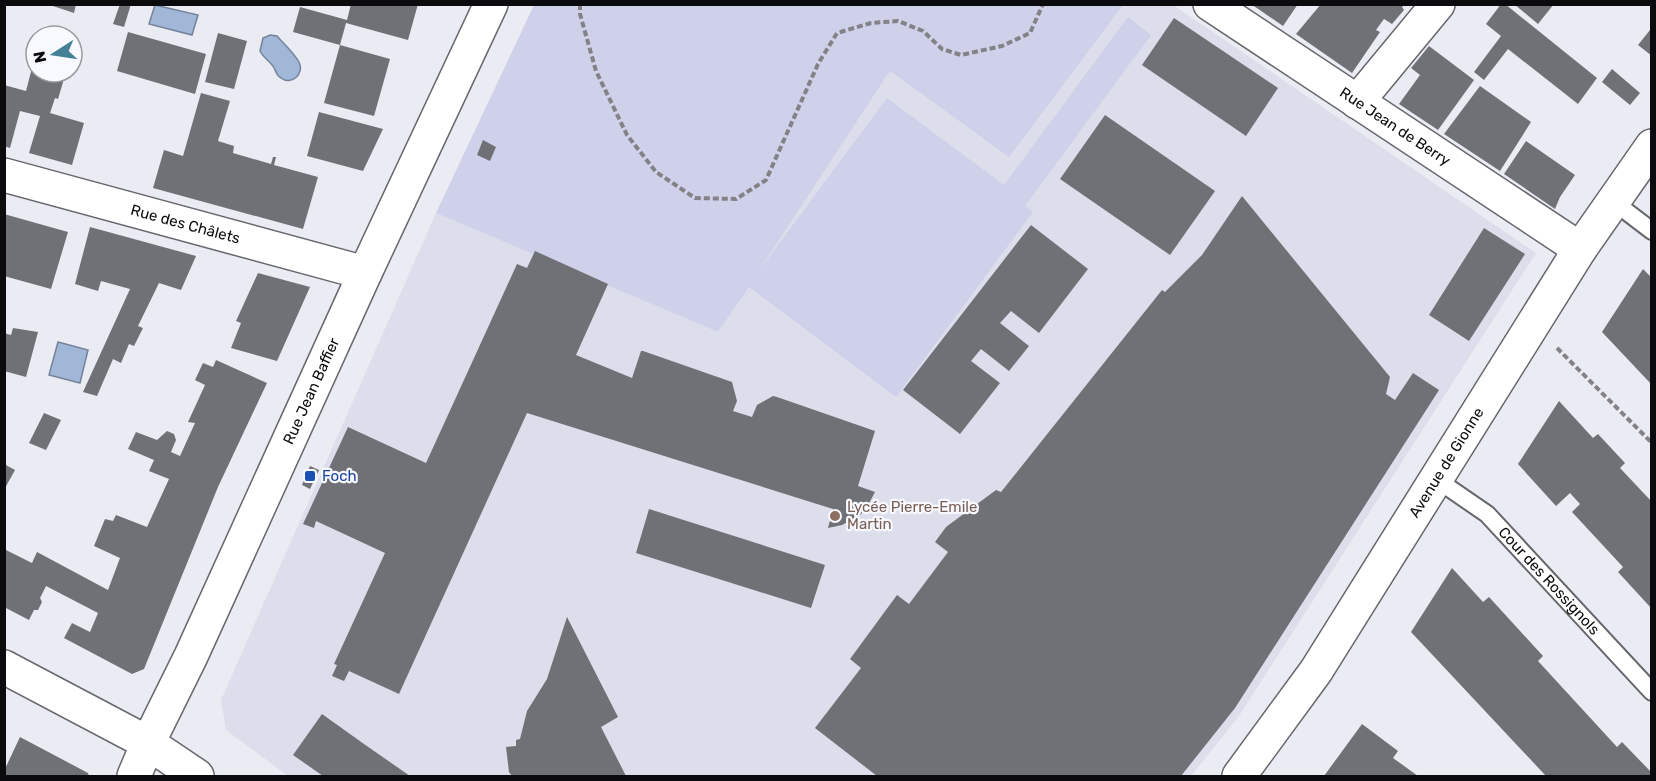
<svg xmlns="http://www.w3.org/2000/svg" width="1656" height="781" font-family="Rubik,sans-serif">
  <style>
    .built { fill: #dddeeb }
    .green { fill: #cfd0ea }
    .water { fill: #a1b7d8; stroke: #74839b; stroke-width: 1.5 }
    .building { fill: #707077 }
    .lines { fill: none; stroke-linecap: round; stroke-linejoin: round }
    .service-casing { stroke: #66676d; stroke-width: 20 }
    .minor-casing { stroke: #66676d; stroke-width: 36 }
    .secondary-casing { stroke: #66676d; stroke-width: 36 }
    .primary-casing { stroke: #66676d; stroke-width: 36 }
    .path { stroke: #828287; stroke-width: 4; stroke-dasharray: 6 3; stroke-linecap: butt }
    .service { stroke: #fff; stroke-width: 16 }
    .minor { stroke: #fff; stroke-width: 33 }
    .secondary { stroke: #fff; stroke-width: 33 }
    .primary { stroke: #fff; stroke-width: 33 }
    .transit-dot { fill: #1a4fb4; stroke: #f8f9ff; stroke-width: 2 }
    .education-dot { fill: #8d6e63; stroke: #f8f9ff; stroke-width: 2 }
    .labels { text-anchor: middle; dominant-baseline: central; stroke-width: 4.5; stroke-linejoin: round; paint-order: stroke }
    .street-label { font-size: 15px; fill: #0b0b0e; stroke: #f8f9ff }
    .transit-label { font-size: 15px; fill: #164399; stroke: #f8f9ff; text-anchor: start }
    .education-label { font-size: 15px; fill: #785e54; stroke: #f8f9ff; text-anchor: start }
  </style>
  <rect width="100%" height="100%" fill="#ebebf3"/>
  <path class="built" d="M1172,4L1536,253L1239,716L1191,776H288L226,730L221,700L436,213L718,332L890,71L1009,156L1123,5Z"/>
  <path class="green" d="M534,5H1123L1009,157L890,71L758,272L887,98L1004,185L1128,17L1151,35L1025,206L1033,212L896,397L749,287L718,332L436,213Z"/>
  <path class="water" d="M155,5L198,15L192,35L149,24Z
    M270,35L277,36C284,44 294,53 299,62C305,74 291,86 281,78C276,75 278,75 275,70C272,62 264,59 260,51L263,38Z
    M58,342L88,350L80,383L49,375Z"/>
  <path class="building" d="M47,4H76L74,13Z
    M120,4H131L124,27L113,24Z
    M351,4H418L408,40L346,23L340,45L293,32L300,7L347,20Z
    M1251,4H1298L1283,26Z
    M1321,4H1405L1402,7L1404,10L1392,24L1384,19L1376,30L1380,32L1352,73L1296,34Z
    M1501,4H1505L1597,78L1578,104L1508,49L1484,80L1474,72L1501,36L1486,24Z
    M1514,4H1554L1538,24Z
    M1174,18L1278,88L1246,136L1142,65Z
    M1650,30L1652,32V56L1638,45Z
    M128,32L206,54L195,94L117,71Z
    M218,33L247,41L234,89L205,82Z
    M340,45L390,59L374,116L324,103Z
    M1429,46L1474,80L1438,130L1399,104L1420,75L1411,68Z
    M32,68L36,69V72L52,74V72H66L58,99L55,98L50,113L84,123L72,165L29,153L40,116L20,111L10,148L4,146V85L26,91Z
    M1612,69L1640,93L1630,105L1602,82Z
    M1480,86L1531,122L1500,171L1444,134Z
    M201,93L230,101L218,141L234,146L233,153L271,164L273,157H276L274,165L318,177L303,229L153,188L164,150L183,156Z
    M319,112L383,129L363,171L307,156Z
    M1105,115L1215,191L1170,255L1060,179Z
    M483,140L496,147L490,161L477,155Z
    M1526,141L1575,175L1560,197L1555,209L1504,174Z
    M1242,196L1390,377L1386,394L1395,400L1413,373L1439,390L1235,708L1181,776H877L815,728L861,668L850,659L897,595L909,604L948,552L935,542L946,527L996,490L1001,492L1162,290L1165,292L1202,255Z
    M4,214L68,232L51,289L4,276Z
    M1031,225L1088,269L1039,333L1011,311L1000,323L1029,346L1009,371L981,349L971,361L1000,383L960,434L903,390Z
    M90,227L196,256L181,290L159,283L138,326L143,328L134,346L129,344L121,363L113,359L97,396L83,392L130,289L101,281L98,291L75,284Z
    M1484,228L1525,254L1469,341L1429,315Z
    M535,251L608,284L576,355L632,378L641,351H643L732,382L737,401L733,411L752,417L757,405L773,396L777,397L875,431L858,486L875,492L866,509L859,516L842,525L828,528L833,509L527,413L399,694L349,671L344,681L332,676L337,665L334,664L385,553L316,521L314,528L303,524L348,427L426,463L517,264L527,268Z
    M1643,269L1652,278V385L1602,332Z
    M258,273L310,287L277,361L231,348L241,323L236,321Z
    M13,328L38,332L26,377L4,371V333L11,335Z
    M216,360L267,383L218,487L144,669L132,674L64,638L72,623L90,632L98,613L46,586L40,598L42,602L38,610H34L29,620L4,607V549L32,563L37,552L108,590L120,558L94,546L105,519L113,521L116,515L147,527L169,479L149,471L154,460L128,449L136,432L157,440L167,431L174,434L176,440L171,452L180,456L195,423L188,422L205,385L195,380L203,363L213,367Z
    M1559,401L1593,438L1598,434L1625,463L1620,468L1652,502V609L1618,572L1623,567L1572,512L1580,504L1570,493L1556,506L1518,464Z
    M44,413L61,420L46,450L29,443Z
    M4,464L15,470L4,490Z
    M310,466L319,470L310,489L302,485Z
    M649,509L825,565L811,608L636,553Z
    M1452,568L1483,602L1489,597L1543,656L1538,661L1617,747L1622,742L1652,773V776H1546L1411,632Z
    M567,617L618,717L601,727L626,776H512L509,772L506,747L516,746V740L520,739L527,711L547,679Z
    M322,714L364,744L410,776H323L293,755Z
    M1362,724L1398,751L1393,758L1418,776H1324Z
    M20,737L88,773L89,776H4V771Z"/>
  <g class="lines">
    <defs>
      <g id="service">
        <path d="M1614,202L1652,231"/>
        <path id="s1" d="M1436,479L1487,514L1652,692"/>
      </g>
      <g id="minor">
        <path id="s2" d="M1210,4L1580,249"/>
        <path d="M1357,102L1438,4"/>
        <path id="s3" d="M4,175L365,273"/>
        <path id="s4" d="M1239,776L1316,671L1580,249L1652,146"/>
      </g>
      <path id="secondary" d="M134,776L148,743"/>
      <g id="primary">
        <path d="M4,667L148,743L197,776"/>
        <path id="s5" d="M148,743L191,656L365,273L491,4"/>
      </g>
    </defs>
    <use href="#service" class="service-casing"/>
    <use href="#minor" class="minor-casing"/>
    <use href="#secondary" class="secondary-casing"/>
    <use href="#primary" class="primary-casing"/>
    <path class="path" d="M580,4V14L596,71L627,135L656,172L695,198L736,199L766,180L818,64L837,33L871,23L898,21L923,31L942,49L961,55L1002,46L1030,33L1043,4
      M1557,348L1652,443"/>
    <use href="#service" class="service"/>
    <use href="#minor" class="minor"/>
    <use href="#secondary" class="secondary"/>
    <use href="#primary" class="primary"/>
  </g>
  <rect class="transit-dot" x="304" y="470" width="12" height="12" rx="3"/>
  <circle class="education-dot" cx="835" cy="516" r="6"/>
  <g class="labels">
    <g class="street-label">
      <text stroke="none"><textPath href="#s2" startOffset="222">Rue Jean de Berry</textPath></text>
      <text stroke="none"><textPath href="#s3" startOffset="188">Rue des Châlets</textPath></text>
      <text stroke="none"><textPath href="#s5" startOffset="388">Rue Jean Baffier</textPath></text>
      <text stroke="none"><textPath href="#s4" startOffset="376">Avenue de Gionne</textPath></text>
      <text stroke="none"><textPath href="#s1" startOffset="153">Cour des Rossignols</textPath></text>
    </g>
    <g class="transit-label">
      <text x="322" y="476">Foch</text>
    </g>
    <g class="education-label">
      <text x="847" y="507">Lycée Pierre-Emile<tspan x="847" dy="17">Martin</tspan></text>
    </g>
  </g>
  <rect width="1656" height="781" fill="none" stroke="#0b0b0e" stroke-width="12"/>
  <g transform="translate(54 54) rotate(258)"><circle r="28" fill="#f8f9ff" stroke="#999a9f" stroke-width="1.5"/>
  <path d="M0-4.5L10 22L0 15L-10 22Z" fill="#448197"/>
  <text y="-9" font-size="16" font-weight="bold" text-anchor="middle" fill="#0b0b0e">N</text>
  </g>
</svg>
